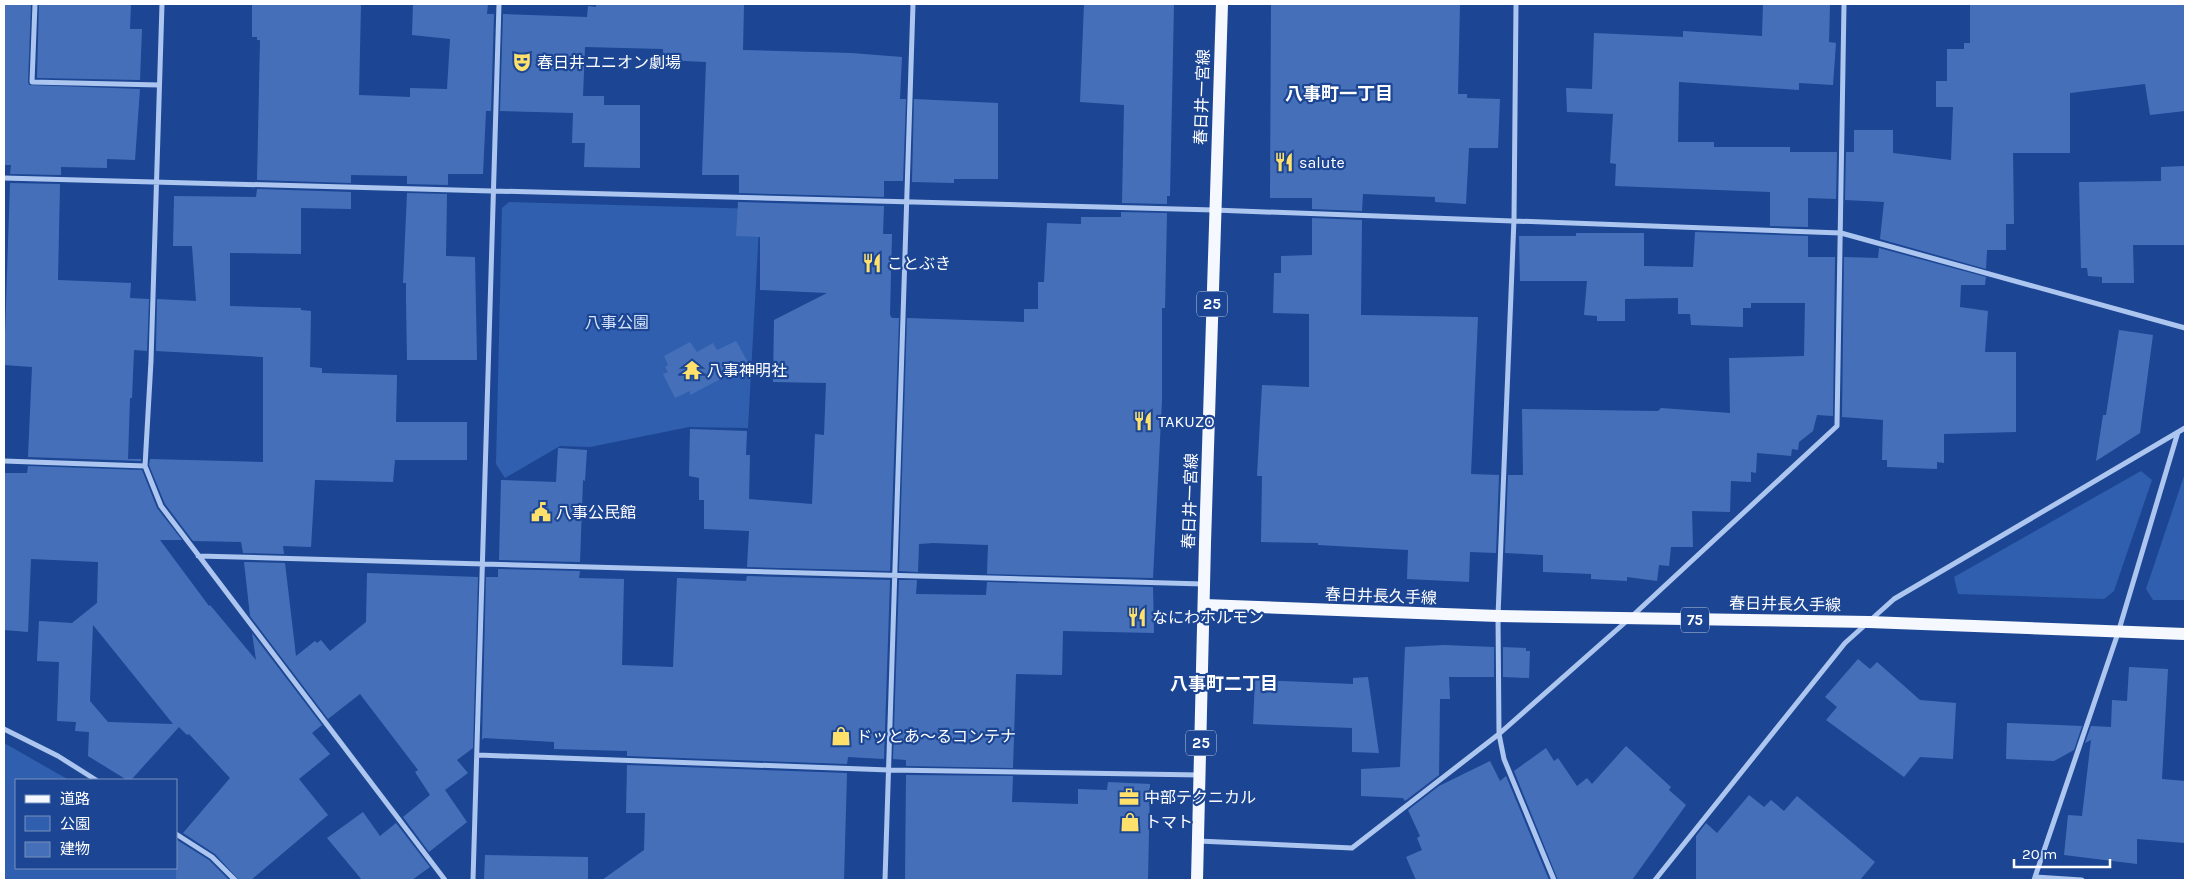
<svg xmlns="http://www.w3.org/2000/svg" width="2189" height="884" font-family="Karla,'Noto Sans JP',sans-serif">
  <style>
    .green { fill: #305fb0 }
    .building { fill: #4570b9; fill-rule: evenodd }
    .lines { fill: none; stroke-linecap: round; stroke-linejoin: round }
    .minor { stroke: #adc6ef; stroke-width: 5 }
    .primary { stroke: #f5f8ff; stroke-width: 12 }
    .labels { text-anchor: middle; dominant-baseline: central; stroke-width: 4.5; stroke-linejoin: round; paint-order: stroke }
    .shield { fill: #1c4693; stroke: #bbc8df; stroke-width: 1 }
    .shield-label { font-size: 15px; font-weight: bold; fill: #fff }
    .poi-label { font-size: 16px; fill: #fff; stroke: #1c4693; text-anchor: start }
    .street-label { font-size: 16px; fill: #fff; stroke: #1c4693 }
    .park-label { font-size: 16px; fill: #d4e2fa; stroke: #1c4693 }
    .neighbourhood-label { font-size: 18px; font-weight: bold; fill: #fff; stroke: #1c4693 }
  </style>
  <rect width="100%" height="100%" fill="#1c4693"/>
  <path class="green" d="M509,202L760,209L748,428L689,427L590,447L560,446L505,478L496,464L502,208Z
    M2141,471L2152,480L2114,591L2104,599L1958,594L1954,577Z
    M2185,473V600H2153L2146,589Z
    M4,743L69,780H16V868H176V850L215,880H4Z"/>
  <path class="building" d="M4,4H31L28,82L29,85L140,89L135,160L107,159V168L61,167V175L10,174L11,165H4Z
    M39,4H131L130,29H142L140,80L37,78Z
    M252,4H361L359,95L410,97V88L447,89L450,39L412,35L413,4H488L487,14H494L491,111H486L483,174H448V185L407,184V176L351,175V183L257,180L260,40H257V37H252Z
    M596,4H744L743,50L851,53L902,57L900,99H906L903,181H884V197L739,193V175H702L706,62L663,60V49L585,47L583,96H604V105H640V168L584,167L585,143H572L573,113L500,111L503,14L587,17L588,6L596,7Z
    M1084,4H1174L1170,196H1167V204L1122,203L1124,105L1080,102Z
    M1271,4H1460L1458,94H1467V98L1500,99L1498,148H1469L1466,204L1435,202V197L1363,194L1362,211L1312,209V198H1270Z
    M1763,4H1830L1829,42L1836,43L1833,85L1799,83V90L1679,82L1678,142H1714V147H1790V152H1837L1836,199L1808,198V227L1770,226V192L1615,186L1616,164L1610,163L1613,114L1567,112L1566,88L1592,89L1594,33L1683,37V31L1762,36Z
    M1970,4H2185V111L2150,115L2145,84L2070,93V153H2013L2014,224H2006V250H1987L1986,269L1880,239L1884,202L1845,200L1846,152H1854V130H1893V153L1951,160L1953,107H1936V81H1947V49H1964V43H1970Z
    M914,99L998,103V179H954V183L912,182Z
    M2185,166V245H2133L2134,283H2102V277L2088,276L2087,268H2081L2079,182L2161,181V167Z
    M10,183L60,184L58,280L131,283L130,298L149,299L147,351L134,350L132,398H130L128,459H141V461L28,457L32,367L4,365Z
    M257,189L351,192V209L301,208V254L230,253V306L301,308V310L311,311L310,367L322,368V373L397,375L396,422H467V460H395L393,482L315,480L311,547L283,546L284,554L243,553L241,542L193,541L165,504L149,465L150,459L263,462V357L156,351L157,299L196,301L192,246H173L174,196L256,197Z
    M407,193L447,194L446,256L475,257L477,360H407L406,299V283H403Z
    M738,202L884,206L883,234H892L890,315L892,318H899L890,571L747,567L749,531L704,529V500H699V478L689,476L690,429L747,431L746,455H750L749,499L812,504L815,434L824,435L826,383L773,382L774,320L827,293L760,290V237L736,236Z
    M1121,212L1167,213L1165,308H1162V400L1153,578L987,574L988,545L933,543L919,544L918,572L899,571L907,318L1024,322V309H1038V282H1044L1047,223L1081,224V217H1121Z
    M1312,218L1362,220L1361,315L1478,317L1471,474L1499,475L1496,553L1470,552L1469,582L1407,579L1408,550L1318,545V543L1261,542L1262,476H1257L1262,385L1309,387V314L1273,313L1274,273H1281V256L1312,255Z
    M1695,232L1808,236V257H1835L1833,416L1817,415L1813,431L1799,442L1798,450L1792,449L1791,456L1757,453L1756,473L1751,472V482L1731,481L1730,512L1692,511L1693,547H1671L1669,566L1659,565L1657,581L1627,577V581L1591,579V574L1543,572V555L1505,553L1508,475H1523L1522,409L1658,411L1661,408L1730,413L1729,358L1804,356L1805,303H1751V308H1743V327L1691,325L1690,314H1678V298L1625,299V321H1597V316L1584,315L1587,281H1520L1519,236H1576V233H1644V266L1693,267Z
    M1879,248L1986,277L1985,285H1961L1960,307L1988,311L1985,352H2016V432L1944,434V463L1937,462V469L1887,467V460H1882L1883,420L1842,417L1844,257L1878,258Z
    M2119,330L2153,335L2140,433L2096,461L2103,415H2106Z
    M736,341L749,364L690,395V391L675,398L663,374L668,372L665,367L668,365L664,356L690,342L697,352L713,343L717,350Z
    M558,448L587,450L585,481L583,480L580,562L499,560L501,480L556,482Z
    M28,466L142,470L157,508L182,540H160L209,606L210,605L256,660L252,633L322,725L312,733L330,754L299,779L328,815L251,880H239L215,854L183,833L230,778L189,734L187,735L179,727L131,780H127L88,756L89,732L75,731L76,722L57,721L59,662L37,661L39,621L72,623L97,603L98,562L31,559L28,632L4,630V473H27ZM93,625L173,724L108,722L90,701Z
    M244,562L285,563L296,656L315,641L317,643L321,640L330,651L366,622L367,573L478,577L473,748L457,760L468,773L445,790L467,822L429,852L403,817L430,795L415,772L418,770L360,694L328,719L250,616Z
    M498,569L580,571L579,578L624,579L622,665L673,667L677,578L746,581L747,576L890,580L884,759L848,757L847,764L627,756V751L554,749V742L484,738L482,740L486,577H498Z
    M899,580H917L916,594L986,595L987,582L1153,587L1154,633L1063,631L1062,675L1016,674L1013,768L906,766V760L893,759Z
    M1444,645L1494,647V677H1449L1450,699H1440L1439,775L1405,801L1403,798L1361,796V769L1400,767L1405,647Z
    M1503,647L1526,648V651H1530L1529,678L1503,677Z
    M1858,659L1870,669L1877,662L1920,700L1956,703L1953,759L1920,757L1904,777L1826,720L1837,707L1825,697Z
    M2129,667L2168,669L2162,779L2185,781V843L2137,839V864L2064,855L2068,815L2082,816L2091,740L2085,743L2091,726L2111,727L2112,700L2127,701Z
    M1368,677L1379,753L1352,752V728L1253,724L1255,680L1353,684V678Z
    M2007,723L2034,724L2082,726L2074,750L2054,761L2006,759Z
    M1626,746L1671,787L1669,790L1686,805L1632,880H1558L1514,771L1546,748L1554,761L1558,758L1577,786L1587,778L1592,784Z
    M1490,761L1500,781L1506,776L1549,880H1416L1406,857L1422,850L1417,838L1420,836L1408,810L1439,786Z
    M627,765L847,773L844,880H602L644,850L645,813H626Z
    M906,775L1013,776L1012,802L1078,804V789L1107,790L1108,782L1150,784L1148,880H905Z
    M1749,795L1764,807L1771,800L1784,811L1797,796L1875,862L1860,880H1696V836L1706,823L1717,833Z
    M363,812L380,836L396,823L430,867L412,880H362L327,838Z
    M177,840L209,860L229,880H176Z
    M485,855L588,857V880H484Z"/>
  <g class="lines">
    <path class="minor" d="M35,4L32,82L159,85
      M162,4L151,361L145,466L161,506L445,880
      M1516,4L1514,219L1498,616L1499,734L1504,759L1554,880
      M4,178L1214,210L1841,233L2185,328
      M4,461L145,466
      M198,556L1203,584
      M4,729L58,756L96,780
      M478,755L889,770L1200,775
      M176,834L212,857L235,880
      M1198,841L1352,848L1499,734L1629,619L1837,426L1844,4
      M2035,877L2082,880
      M473,880L499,4
      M885,880L913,4
      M1655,880L1845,643L1894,599L2185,428
      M2034,880L2118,633L2178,432"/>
    <path class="primary" d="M1204,605L1498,616L1869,622L2185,634
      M1197,880L1205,543L1222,4"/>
  </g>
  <defs>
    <symbol id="theatre-bare" viewBox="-9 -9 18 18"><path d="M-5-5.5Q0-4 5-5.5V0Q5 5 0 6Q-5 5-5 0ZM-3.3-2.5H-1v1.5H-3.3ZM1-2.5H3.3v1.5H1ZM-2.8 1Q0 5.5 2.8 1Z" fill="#fee06b" stroke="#1c4693" stroke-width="2.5" paint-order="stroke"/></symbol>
    <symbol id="restaurant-bare" viewBox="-9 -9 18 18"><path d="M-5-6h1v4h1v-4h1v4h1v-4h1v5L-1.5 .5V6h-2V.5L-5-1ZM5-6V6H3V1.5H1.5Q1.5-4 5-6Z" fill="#fee06b" stroke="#1c4693" stroke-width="2.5" paint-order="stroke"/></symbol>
    <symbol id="temple-bare" viewBox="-9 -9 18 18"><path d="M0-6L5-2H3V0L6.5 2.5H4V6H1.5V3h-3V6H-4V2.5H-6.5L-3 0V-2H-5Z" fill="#fee06b" stroke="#1c4693" stroke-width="2.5" paint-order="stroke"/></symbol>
    <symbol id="civic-bare" viewBox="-9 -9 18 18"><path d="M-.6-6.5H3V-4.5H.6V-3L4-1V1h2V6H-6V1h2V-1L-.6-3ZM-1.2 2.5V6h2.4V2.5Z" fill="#fee06b" stroke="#1c4693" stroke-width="2.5" paint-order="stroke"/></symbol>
    <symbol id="shop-bare" viewBox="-9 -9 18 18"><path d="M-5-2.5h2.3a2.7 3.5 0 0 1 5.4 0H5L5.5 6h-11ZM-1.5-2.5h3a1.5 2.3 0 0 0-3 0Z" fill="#fee06b" stroke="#1c4693" stroke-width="2.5" paint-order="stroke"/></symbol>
    <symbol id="office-bare" viewBox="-9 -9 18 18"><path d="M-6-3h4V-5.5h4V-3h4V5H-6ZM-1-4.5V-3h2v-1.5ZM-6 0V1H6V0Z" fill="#fee06b" stroke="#1c4693" stroke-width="2.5" paint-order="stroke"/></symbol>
  </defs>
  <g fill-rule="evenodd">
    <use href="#theatre-bare" x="508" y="48" width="28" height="28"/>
    <use href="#restaurant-bare" x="1270" y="148" width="28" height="28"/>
    <use href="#restaurant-bare" x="858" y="249" width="28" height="28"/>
    <use href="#temple-bare" x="678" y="356" width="28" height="28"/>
    <use href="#restaurant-bare" x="1129" y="407" width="28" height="28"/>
    <use href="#civic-bare" x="527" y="498" width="28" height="28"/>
    <use href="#restaurant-bare" x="1123" y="603" width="28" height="28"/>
    <use href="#shop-bare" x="827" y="722" width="28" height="28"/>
    <use href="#office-bare" x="1115" y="783" width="28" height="28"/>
    <use href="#shop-bare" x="1116" y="808" width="28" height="28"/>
  </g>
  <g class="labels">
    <g class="shield">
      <rect x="1197" y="291.5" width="30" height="25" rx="4"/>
      <rect x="1681" y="607.5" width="28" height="25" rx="4"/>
      <rect x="1186" y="730.5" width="30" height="25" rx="4"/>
    </g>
    <g class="shield-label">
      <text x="1212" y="304">25</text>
      <text x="1695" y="620">75</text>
      <text x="1201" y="743">25</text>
    </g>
    <g class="poi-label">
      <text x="537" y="62">春日井ユニオン劇場</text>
      <text x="1299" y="162">salute</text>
      <text x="887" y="263">ことぶき</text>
      <text x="707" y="370">八事神明社</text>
      <text x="1158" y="421">TAKUZO</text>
      <text x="556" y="512">八事公民館</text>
      <text x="1152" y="617">なにわホルモン</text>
      <text x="856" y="736">ドッとあ〜るコンテナ</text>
      <text x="1144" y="797">中部テクニカル</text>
      <text x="1145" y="822">トマト</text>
    </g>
    <g class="street-label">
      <text transform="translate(1202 97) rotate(-88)">春日井一宮線</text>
      <text transform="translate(1190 501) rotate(-88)">春日井一宮線</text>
      <text transform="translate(1381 596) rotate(2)">春日井長久手線</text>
      <text transform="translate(1785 604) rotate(1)">春日井長久手線</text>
    </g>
    <g class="park-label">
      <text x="617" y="322">八事公園</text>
    </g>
    <g class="neighbourhood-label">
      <text x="1339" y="94">八事町一丁目</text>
      <text x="1224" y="684">八事町二丁目</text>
    </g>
  </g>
  <rect width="2189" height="884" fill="none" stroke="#ffffff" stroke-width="10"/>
  <rect x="15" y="779" width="162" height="90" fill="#1c4693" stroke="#7790be"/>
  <rect x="25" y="795" width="25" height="8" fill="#f5f8ff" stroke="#7790be"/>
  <text x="60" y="804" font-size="15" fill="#ffffff">道路</text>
  <rect x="25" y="816" width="25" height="15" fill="#305fb0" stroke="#7790be"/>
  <text x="60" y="829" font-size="15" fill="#ffffff">公園</text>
  <rect x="25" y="842" width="25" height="15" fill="#4570b9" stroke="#7790be"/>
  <text x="60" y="854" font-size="15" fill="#ffffff">建物</text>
  <path d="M2014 859v8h96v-8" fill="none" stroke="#ffffff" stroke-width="2.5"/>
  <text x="2022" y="859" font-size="15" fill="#ffffff" stroke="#1c4693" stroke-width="4" paint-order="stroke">20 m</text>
</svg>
